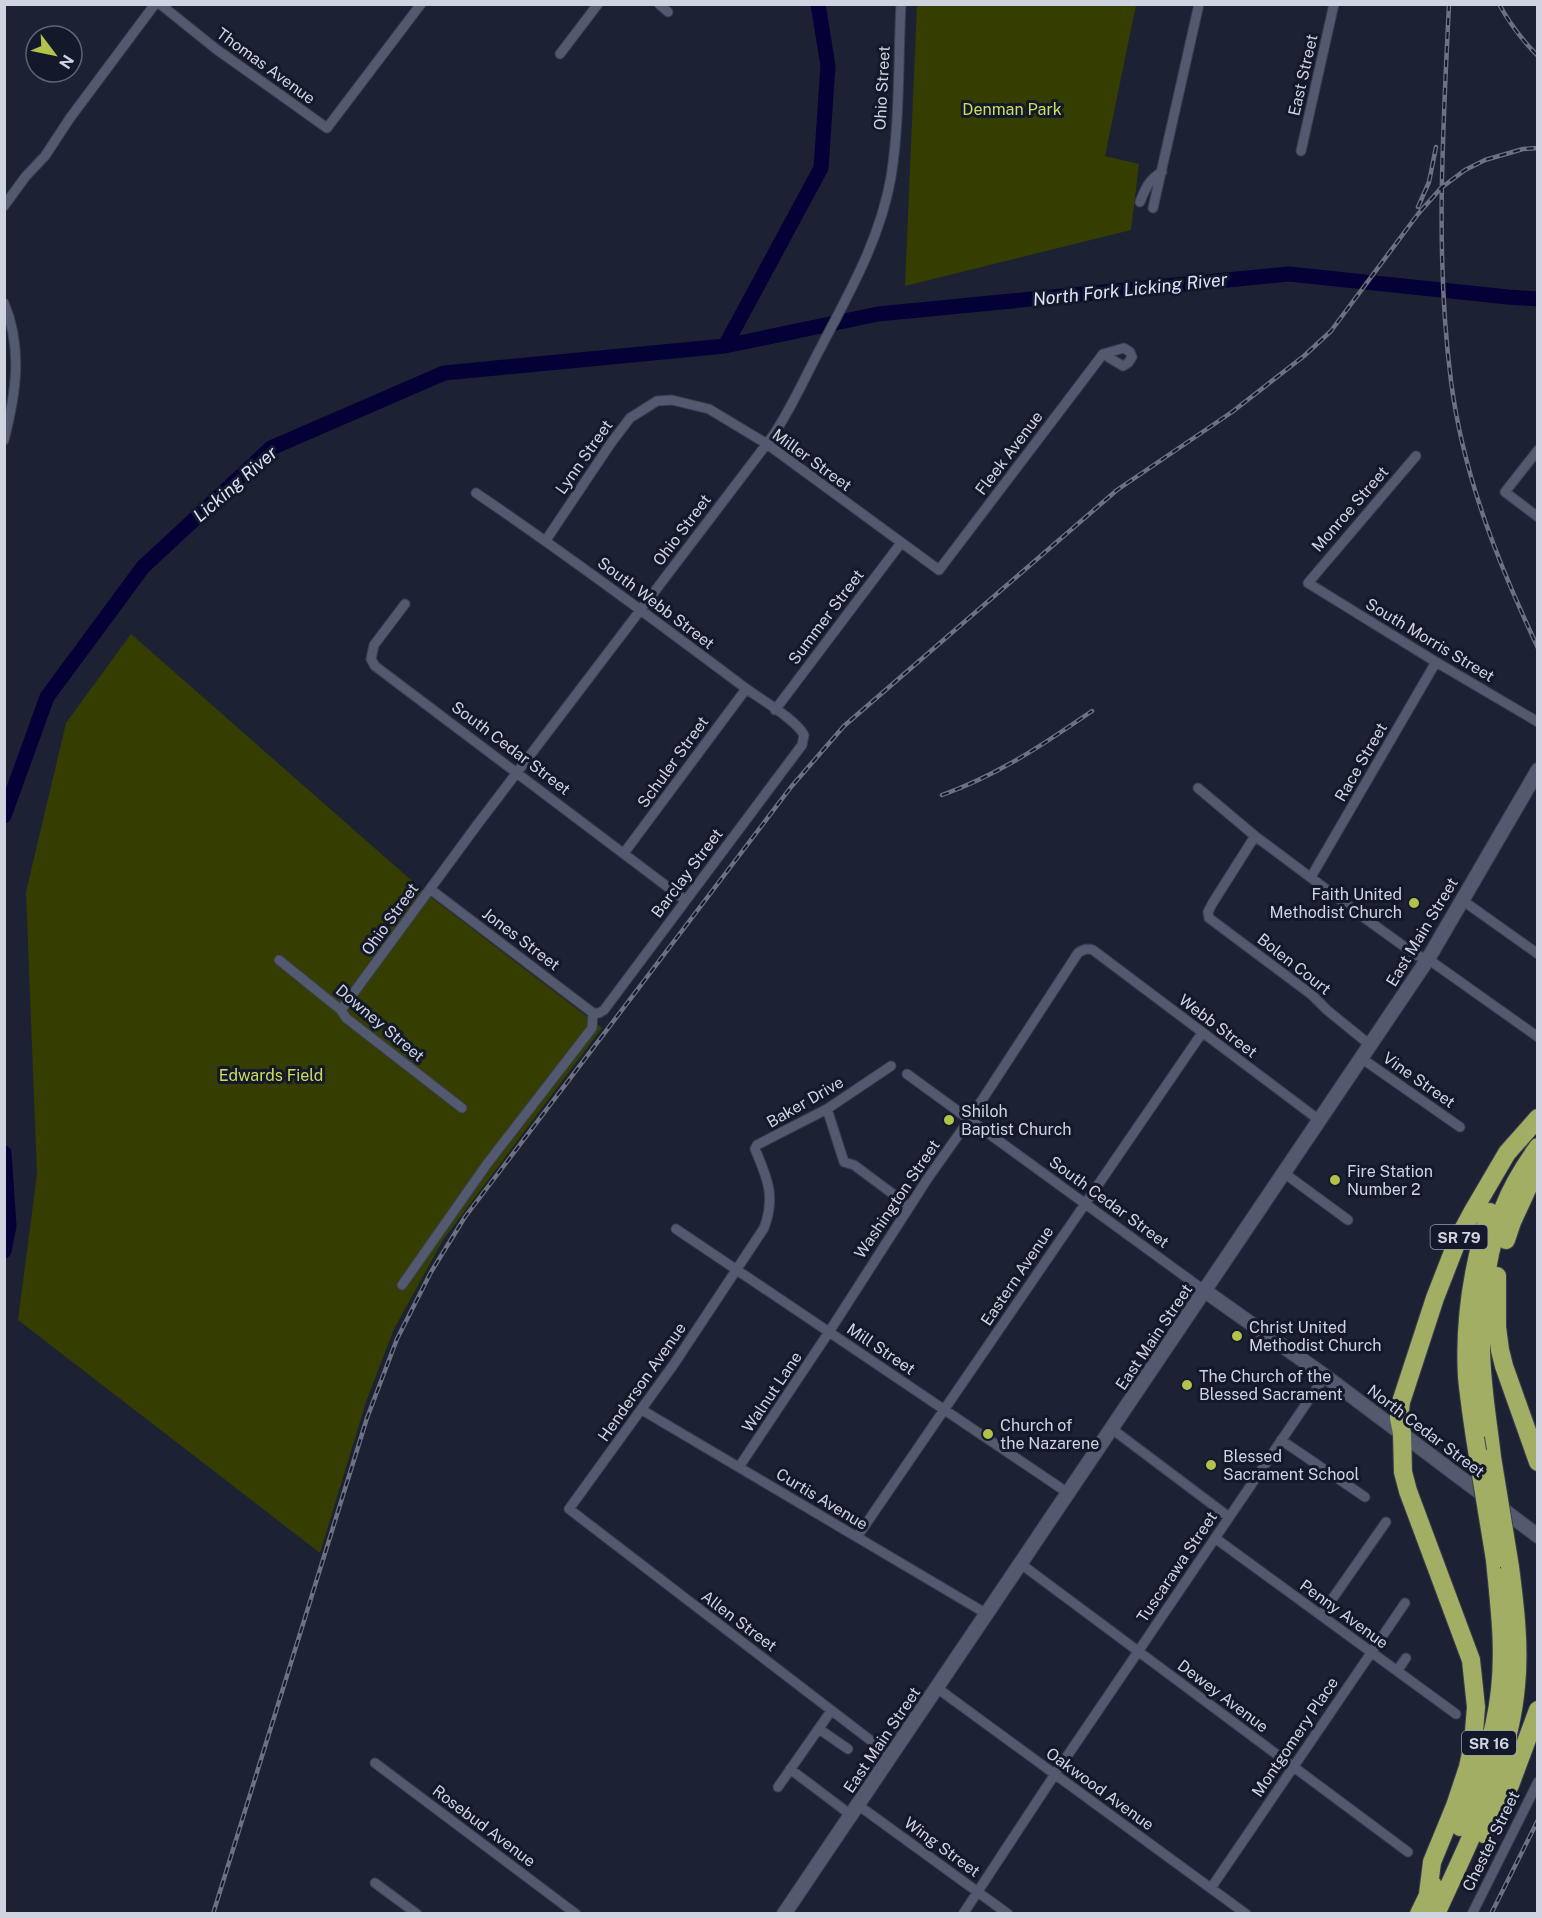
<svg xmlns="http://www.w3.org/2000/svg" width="1542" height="1918" font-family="'Public Sans',sans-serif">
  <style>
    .green { fill: #363d00 }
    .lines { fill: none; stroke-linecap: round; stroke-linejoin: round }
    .river { stroke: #040136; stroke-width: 15 }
    .minor-casing { stroke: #3a3f4e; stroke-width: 11 }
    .secondary-casing { stroke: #3a3f4e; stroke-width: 16 }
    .motorway-casing { stroke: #3a3f4e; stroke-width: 20 }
    .minor { stroke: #535a70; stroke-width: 9 }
    .secondary { stroke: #535a70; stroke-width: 14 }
    .motorway { stroke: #a2ae64; stroke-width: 18 }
    .rail-casing { stroke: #6d7282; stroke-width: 4.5 }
    .rail { stroke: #13182a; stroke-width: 2; stroke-dasharray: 7; stroke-linecap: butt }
    .motorway-bridge-casing { stroke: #3a3f4e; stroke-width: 20; stroke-linecap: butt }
    .motorway-bridge { stroke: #a2ae64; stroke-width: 18 }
    .poi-dot { fill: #b3c24b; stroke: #13182a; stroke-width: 2 }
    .labels { text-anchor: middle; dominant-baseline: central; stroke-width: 6; stroke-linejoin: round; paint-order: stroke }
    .shield { fill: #13182a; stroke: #979ca9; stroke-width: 1.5 }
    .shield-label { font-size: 15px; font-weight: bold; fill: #cfd4e0 }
    .street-label { font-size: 16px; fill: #cfd4e0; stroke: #13182a }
    .park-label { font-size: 16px; fill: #cdde5c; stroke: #13182a }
    .poi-label { font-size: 16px; fill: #cfd4e0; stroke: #13182a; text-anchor: start }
    .water-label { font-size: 18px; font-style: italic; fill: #dce4fa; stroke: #13182a }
  </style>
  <rect width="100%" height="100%" fill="#1c2234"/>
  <path class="green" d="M917,5H1136L1105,156L1139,164L1131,230L905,286Z
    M131,634L428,895L602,1028L443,1240L394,1329L366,1402L320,1553L18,1320L37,1174L26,892L66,723Z"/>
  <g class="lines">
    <path class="river" d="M725,346L821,168L828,66L818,4
      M4,816L47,697L143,567L271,448L444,373L725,346L878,314L1289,274L1508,297L1538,299
      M4,1153L9,1226L4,1251"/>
    <defs>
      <path id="minor" d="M160,4L216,49L327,128L421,4
        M659,4L668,12
        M560,54L598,4
        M1301,151L1334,4
        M1140,202C1145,189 1149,179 1162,172
        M4,206L26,176L45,156L70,118L155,4
        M1153,208L1199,4
        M4,303C23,348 16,394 4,440
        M1124,348L1130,352L1132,357L1128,363L1123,366L1103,354Z
        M1538,450L1505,492L1538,517
        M1416,456L1308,583L1436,662L1538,722
        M476,493C566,554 653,619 740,684C756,697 795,718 804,735L802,745L604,1010L599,1013H593
        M546,540L611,443L630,418L657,401L672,400L709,409L767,444L939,570L1103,354
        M405,604L374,645L371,659L375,666L685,900
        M775,710L901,543
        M1198,788L1255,836L1366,919L1416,955L1428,959L1538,1037
        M1255,836L1212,904L1208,912L1209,918L1312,995L1327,1010L1370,1045
        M624,853L746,689
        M1311,877L1436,662
        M430,889L593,1013
        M1462,900L1538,954
        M279,960L341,1010L346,1018L462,1108
        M341,1010L477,825L772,437C791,409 804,379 820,349C849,293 880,240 891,177C900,121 898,62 901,4
        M1361,1058L1460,1127
        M891,1066L827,1109L757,1145L755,1149C767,1177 776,1197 764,1228L674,1364L569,1509L891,1756
        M907,1074L1205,1291
        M827,1109L844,1162L854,1165L909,1206
        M1284,1173L1348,1220
        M676,1229L1068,1493
        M402,1285L487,1164L592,1028L593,1013
        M642,1410L987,1614
        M1112,1429L1229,1517
        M1281,1440L1365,1497
        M739,1467L829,1332L928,1178L969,1120L1078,953C1083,949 1087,948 1093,950L1319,1120
        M857,1537L1202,1033
        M1215,1538L1456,1714
        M1021,1564L1408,1852
        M1321,1615L1386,1522
        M1397,1671L1406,1658
        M937,1688L1246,1914
        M819,1729L848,1749
        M375,1763L576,1914
        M790,1769L851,1815
        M778,1787L831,1711
        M858,1805L1008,1914
        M375,1883L417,1914
        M1211,1888L1405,1603
        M963,1914L1055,1774L1325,1376
        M1472,1914L1538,1782"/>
      <path id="secondary" d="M1205,1291L1325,1376L1538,1536
        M784,1914L1428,959L1538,770"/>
      <path id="motorway" d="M1506,1240L1512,1222L1535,1172
        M1497,1276V1327L1500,1350L1504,1366L1538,1462
        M1475,1438C1472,1418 1469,1398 1467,1377C1464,1322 1473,1264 1490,1212
        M1492,1457C1488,1421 1481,1384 1481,1347C1481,1302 1487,1249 1504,1207C1512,1186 1525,1165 1538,1147
        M1460,1827C1478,1783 1495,1738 1500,1690C1505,1646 1499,1603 1495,1560
        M1484,1834L1510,1785L1538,1710
        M1428,1894L1432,1862L1455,1806L1468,1767L1473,1744L1476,1707L1471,1660L1408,1491L1403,1472L1402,1433L1399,1418L1401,1402L1435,1298L1458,1239L1473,1211L1507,1153L1538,1118
        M1419,1914L1433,1885
        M1436,1914C1469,1841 1509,1766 1516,1686C1520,1646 1515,1606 1510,1567"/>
    </defs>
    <use href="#minor" class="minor-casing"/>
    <use href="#secondary" class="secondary-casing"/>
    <use href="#motorway" class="motorway-casing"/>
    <use href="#minor" class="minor"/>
    <use href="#secondary" class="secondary"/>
    <use href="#motorway" class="motorway"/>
    <defs>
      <path id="rail" d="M1449,4C1443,130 1435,257 1451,381C1463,475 1498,563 1538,648
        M1499,4C1510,24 1522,40 1538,56
        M1418,207L1429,182L1436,147
        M942,795C998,775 1044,744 1092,711
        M213,1914L367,1418L397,1339L431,1272L465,1217L791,787L844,726L1117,490L1232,412L1304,356L1331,331L1418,214L1441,188L1465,170L1485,160L1523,149L1538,148
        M1491,1914L1538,1820"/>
    </defs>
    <use href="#rail" class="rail-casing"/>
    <use href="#rail" class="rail"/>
    <defs>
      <path id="motorway-bridge" d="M1475,1438L1495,1560
        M1492,1457L1510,1567"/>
    </defs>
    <use href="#motorway-bridge" class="motorway-bridge-casing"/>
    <use href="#motorway-bridge" class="motorway-bridge"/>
  </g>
  <g class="poi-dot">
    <circle cx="1414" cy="903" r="6"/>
    <circle cx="949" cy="1120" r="6"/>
    <circle cx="1335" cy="1180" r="6"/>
    <circle cx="1237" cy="1336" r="6"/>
    <circle cx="1187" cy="1385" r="6"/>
    <circle cx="988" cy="1434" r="6"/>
    <circle cx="1211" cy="1465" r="6"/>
  </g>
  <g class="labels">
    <g class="shield">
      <rect x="1430.5" y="1225" width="57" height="24" rx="4.5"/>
      <rect x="1462" y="1731" width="54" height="24" rx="4.5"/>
    </g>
    <g class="shield-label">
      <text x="1459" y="1237">SR 79</text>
      <text x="1489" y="1743">SR 16</text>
    </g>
    <g class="street-label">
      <text transform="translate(266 66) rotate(36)">Thomas Avenue</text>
      <text transform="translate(1303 75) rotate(-77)">East Street</text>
      <text transform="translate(882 88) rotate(-87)">Ohio Street</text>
      <text transform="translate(1009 453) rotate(-53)">Fleek Avenue</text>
      <text transform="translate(584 457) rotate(-55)">Lynn Street</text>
      <text transform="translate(812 460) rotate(36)">Miller Street</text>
      <text transform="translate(1350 509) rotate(-49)">Monroe Street</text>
      <text transform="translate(682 530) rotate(-53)">Ohio Street</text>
      <text transform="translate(656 603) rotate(37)">South Webb Street</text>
      <text transform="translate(826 617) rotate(-53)">Summer Street</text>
      <text transform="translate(1430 640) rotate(31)">South Morris Street</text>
      <text transform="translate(511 748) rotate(37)">South Cedar Street</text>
      <text transform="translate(673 762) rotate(-54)">Schuler Street</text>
      <text transform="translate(1361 762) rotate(-60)">Race Street</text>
      <text transform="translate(687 873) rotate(-53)">Barclay Street</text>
      <text transform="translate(390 919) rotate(-54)">Ohio Street</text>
      <text transform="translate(1422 932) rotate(-59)">East Main Street</text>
      <text transform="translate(521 939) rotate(37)">Jones Street</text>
      <text transform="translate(1294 964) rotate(38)">Bolen Court</text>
      <text transform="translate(380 1023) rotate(40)">Downey Street</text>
      <text transform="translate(1218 1026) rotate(37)">Webb Street</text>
      <text transform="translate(1419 1080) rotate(35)">Vine Street</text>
      <text transform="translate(805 1102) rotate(-30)">Baker Drive</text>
      <text transform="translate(897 1199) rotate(-56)">Washington Street</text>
      <text transform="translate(1109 1202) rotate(36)">South Cedar Street</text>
      <text transform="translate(1017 1276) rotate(-56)">Eastern Avenue</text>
      <text transform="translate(1154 1337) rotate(-56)">East Main Street</text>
      <text transform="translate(881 1349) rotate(34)">Mill Street</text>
      <text transform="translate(642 1382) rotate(-55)">Henderson Avenue</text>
      <text transform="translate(772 1392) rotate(-56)">Walnut Lane</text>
      <text transform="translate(1426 1431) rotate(37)">North Cedar Street</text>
      <text transform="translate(822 1499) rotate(31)">Curtis Avenue</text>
      <text transform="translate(1177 1567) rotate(-56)">Tuscarawa Street</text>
      <text transform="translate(1344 1614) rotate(36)">Penny Avenue</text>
      <text transform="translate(739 1621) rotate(37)">Allen Street</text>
      <text transform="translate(1223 1696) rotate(37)">Dewey Avenue</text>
      <text transform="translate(1295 1737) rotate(-56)">Montgomery Place</text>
      <text transform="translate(882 1740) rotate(-56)">East Main Street</text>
      <text transform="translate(1100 1789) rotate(36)">Oakwood Avenue</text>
      <text transform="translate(484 1826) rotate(37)">Rosebud Avenue</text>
      <text transform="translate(1491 1841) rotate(-64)">Chester Street</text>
      <text transform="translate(942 1847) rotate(36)">Wing Street</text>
    </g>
    <g class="park-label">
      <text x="1012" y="109">Denman Park</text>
      <text x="271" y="1075">Edwards Field</text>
    </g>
    <g class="poi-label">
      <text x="1402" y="894" text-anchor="end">Faith United<tspan x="1402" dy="18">Methodist Church</tspan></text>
      <text x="961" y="1111">Shiloh<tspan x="961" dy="18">Baptist Church</tspan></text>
      <text x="1347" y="1171">Fire Station<tspan x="1347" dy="18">Number 2</tspan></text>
      <text x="1249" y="1327">Christ United<tspan x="1249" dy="18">Methodist Church</tspan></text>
      <text x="1199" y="1376">The Church of the<tspan x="1199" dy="18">Blessed Sacrament</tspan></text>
      <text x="1000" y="1425">Church of<tspan x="1000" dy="18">the Nazarene</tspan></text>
      <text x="1223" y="1456">Blessed<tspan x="1223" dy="18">Sacrament School</tspan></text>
    </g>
    <g class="water-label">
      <text transform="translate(1130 289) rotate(-6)">North Fork Licking River</text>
      <text transform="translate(235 484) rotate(-41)">Licking River</text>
    </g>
  </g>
  <rect width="1542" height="1918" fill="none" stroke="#cfd4e0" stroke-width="12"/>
  <g transform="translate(54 54) rotate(122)"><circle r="28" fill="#13182a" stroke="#5e6373" stroke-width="1.5"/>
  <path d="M0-4.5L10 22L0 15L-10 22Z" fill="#b3c24b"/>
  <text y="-9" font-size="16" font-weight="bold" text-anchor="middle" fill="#cfd4e0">N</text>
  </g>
</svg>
